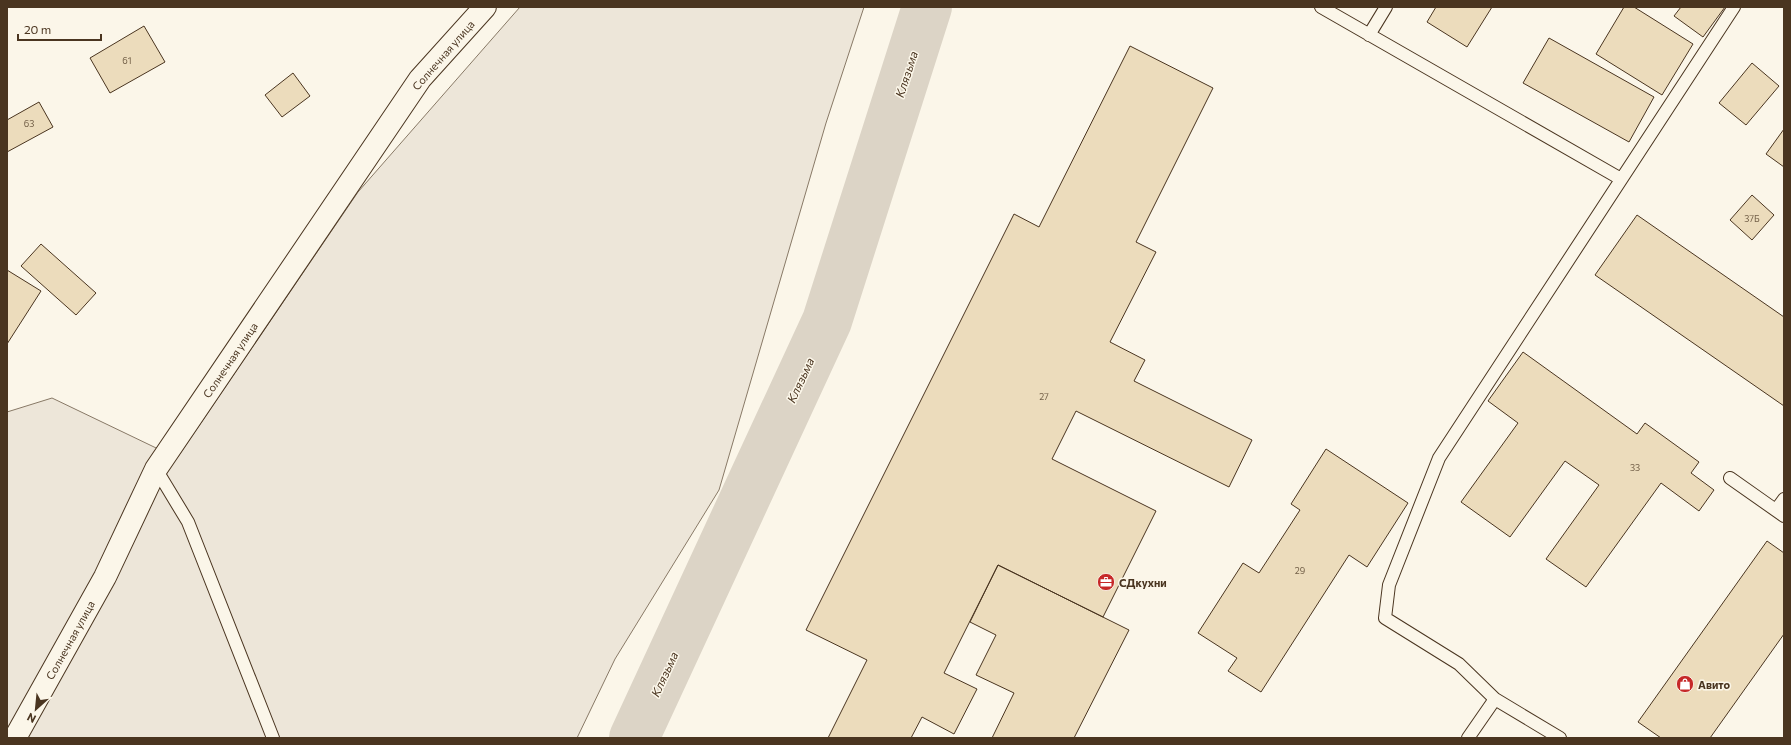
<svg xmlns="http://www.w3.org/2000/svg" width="1791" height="745" font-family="Commissioner,sans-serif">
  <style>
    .green { fill: #ede6d9; stroke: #887966 }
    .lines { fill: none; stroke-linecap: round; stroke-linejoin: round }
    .river { stroke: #dcd4c6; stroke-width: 50 }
    .building { fill: #ecdcbc; stroke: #4a3520 }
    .lane-casing { stroke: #4a3520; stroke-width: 14 }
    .street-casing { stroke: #4a3520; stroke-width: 24 }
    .lane { stroke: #fbf6e9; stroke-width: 12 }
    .street { stroke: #fbf6e9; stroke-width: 22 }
    .labels { text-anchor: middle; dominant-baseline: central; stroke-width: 3; stroke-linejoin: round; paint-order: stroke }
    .number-label { font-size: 9px; fill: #725f47 }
    .street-label { font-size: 11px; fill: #4a3520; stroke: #fbf6e9 }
    .poi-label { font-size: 11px; font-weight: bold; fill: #4a3520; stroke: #fbf6e9; text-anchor: start }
    .water-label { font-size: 12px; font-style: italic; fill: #4a3520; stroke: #fbf6e9 }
  </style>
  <rect width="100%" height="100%" fill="#fbf6e9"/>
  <path class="green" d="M520,7H864L826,123L719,490L615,659L577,738H7V412L52,398L177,458L358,192Z"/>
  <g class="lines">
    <path class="river" d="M634,738L827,321L927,7"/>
  </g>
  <path class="building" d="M1436,7H1492L1467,47L1427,22Z
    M1624,7H1634L1693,44L1662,95L1596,54Z
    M1681,7H1725L1703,37L1674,16Z
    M144,26L165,62L110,93L90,58Z
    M1549,38L1654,97L1629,142L1523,83Z
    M1130,46L1213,88L1136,242L1156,252L1110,342L1145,360L1134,381L1252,440L1229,487L1076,411L1052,459L1156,511L1103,617L998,565L944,673L977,689L954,734L922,717L911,738H828L867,660L806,630L1014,214L1039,227Z
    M1752,63L1779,86L1746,125L1719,103Z
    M293,73L310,96L282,117L265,95Z
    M39,102L53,127L7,152V120Z
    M1784,129V167L1766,154Z
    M1752,195L1774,215L1752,240L1730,220Z
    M1637,215L1784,317V406L1595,275Z
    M41,244L96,293L76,315L21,266Z
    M7,270L41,291L7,344Z
    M1523,352L1637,434L1645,423L1699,462L1691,473L1714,490L1699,511L1661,483L1586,587L1546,559L1599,485L1565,461L1510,537L1461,502L1518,423L1488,401Z
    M1326,449L1408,503L1367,567L1349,555L1261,692L1228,671L1237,658L1198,633L1243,563L1259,573L1300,510L1291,504Z
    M1767,541L1784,553V634L1710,738H1661L1638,722Z
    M998,565L1129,630L1074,738H992L1014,693L976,675L996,635L970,622Z"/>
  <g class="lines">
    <defs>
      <path id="lane" d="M1321,7L1621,179
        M1369,35L1386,7
        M156,469L188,522L273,738
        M1730,478L1784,516
        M1776,510L1784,499
        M1495,699L1560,738
        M1468,738L1495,699L1459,664L1385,618L1389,585L1439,458L1734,7"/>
      <path id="street" d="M15,738L105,577L156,469L420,79L485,7"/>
    </defs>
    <use href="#lane" class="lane-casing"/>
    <use href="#street" class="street-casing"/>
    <use href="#lane" class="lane"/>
    <use href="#street" class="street"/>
  </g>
  <defs>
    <symbol id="office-disc" viewBox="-11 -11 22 22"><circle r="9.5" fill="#c62828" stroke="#fbf6e9"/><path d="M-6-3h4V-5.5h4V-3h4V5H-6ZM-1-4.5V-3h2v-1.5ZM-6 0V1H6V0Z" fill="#fff"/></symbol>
    <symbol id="shop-disc" viewBox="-11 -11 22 22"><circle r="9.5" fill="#c62828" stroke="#fbf6e9"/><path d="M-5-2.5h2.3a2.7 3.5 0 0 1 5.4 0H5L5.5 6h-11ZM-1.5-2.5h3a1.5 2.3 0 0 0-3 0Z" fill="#fff"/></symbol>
  </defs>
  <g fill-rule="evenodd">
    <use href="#office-disc" x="1096" y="572" width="20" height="20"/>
    <use href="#shop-disc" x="1675" y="674" width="20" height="20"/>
  </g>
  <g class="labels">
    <g class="number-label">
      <text x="127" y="60">61</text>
      <text x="29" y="123">63</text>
      <text x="1752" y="218">37Б</text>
      <text x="1044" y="396">27</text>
      <text x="1635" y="467">33</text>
      <text x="1300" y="570">29</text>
    </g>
    <g class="street-label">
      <text transform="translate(443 55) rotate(-49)">Солнечная улица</text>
      <text transform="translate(230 360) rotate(-56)">Солнечная улица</text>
      <text transform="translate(70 640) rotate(-61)">Солнечная улица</text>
    </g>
    <g class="poi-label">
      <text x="1119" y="582">СДкухни</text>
      <text x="1698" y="684">Авито</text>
    </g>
    <g class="water-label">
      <text transform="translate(906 74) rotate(-72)">Клязьма</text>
      <text transform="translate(800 380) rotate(-65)">Клязьма</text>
      <text transform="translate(664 674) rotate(-65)">Клязьма</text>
    </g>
  </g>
  <rect width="1791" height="745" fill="none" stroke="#4a3520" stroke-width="16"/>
  <g transform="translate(36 709) rotate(207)" stroke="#fbf6e9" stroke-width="3" paint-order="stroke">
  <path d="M0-3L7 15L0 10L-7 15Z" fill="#4a3520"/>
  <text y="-6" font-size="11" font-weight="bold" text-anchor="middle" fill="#4a3520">N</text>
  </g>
  <path d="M18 34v6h83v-6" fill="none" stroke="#4a3520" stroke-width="2"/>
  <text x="24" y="34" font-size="12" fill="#4a3520" stroke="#fbf6e9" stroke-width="3" paint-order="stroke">20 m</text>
</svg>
